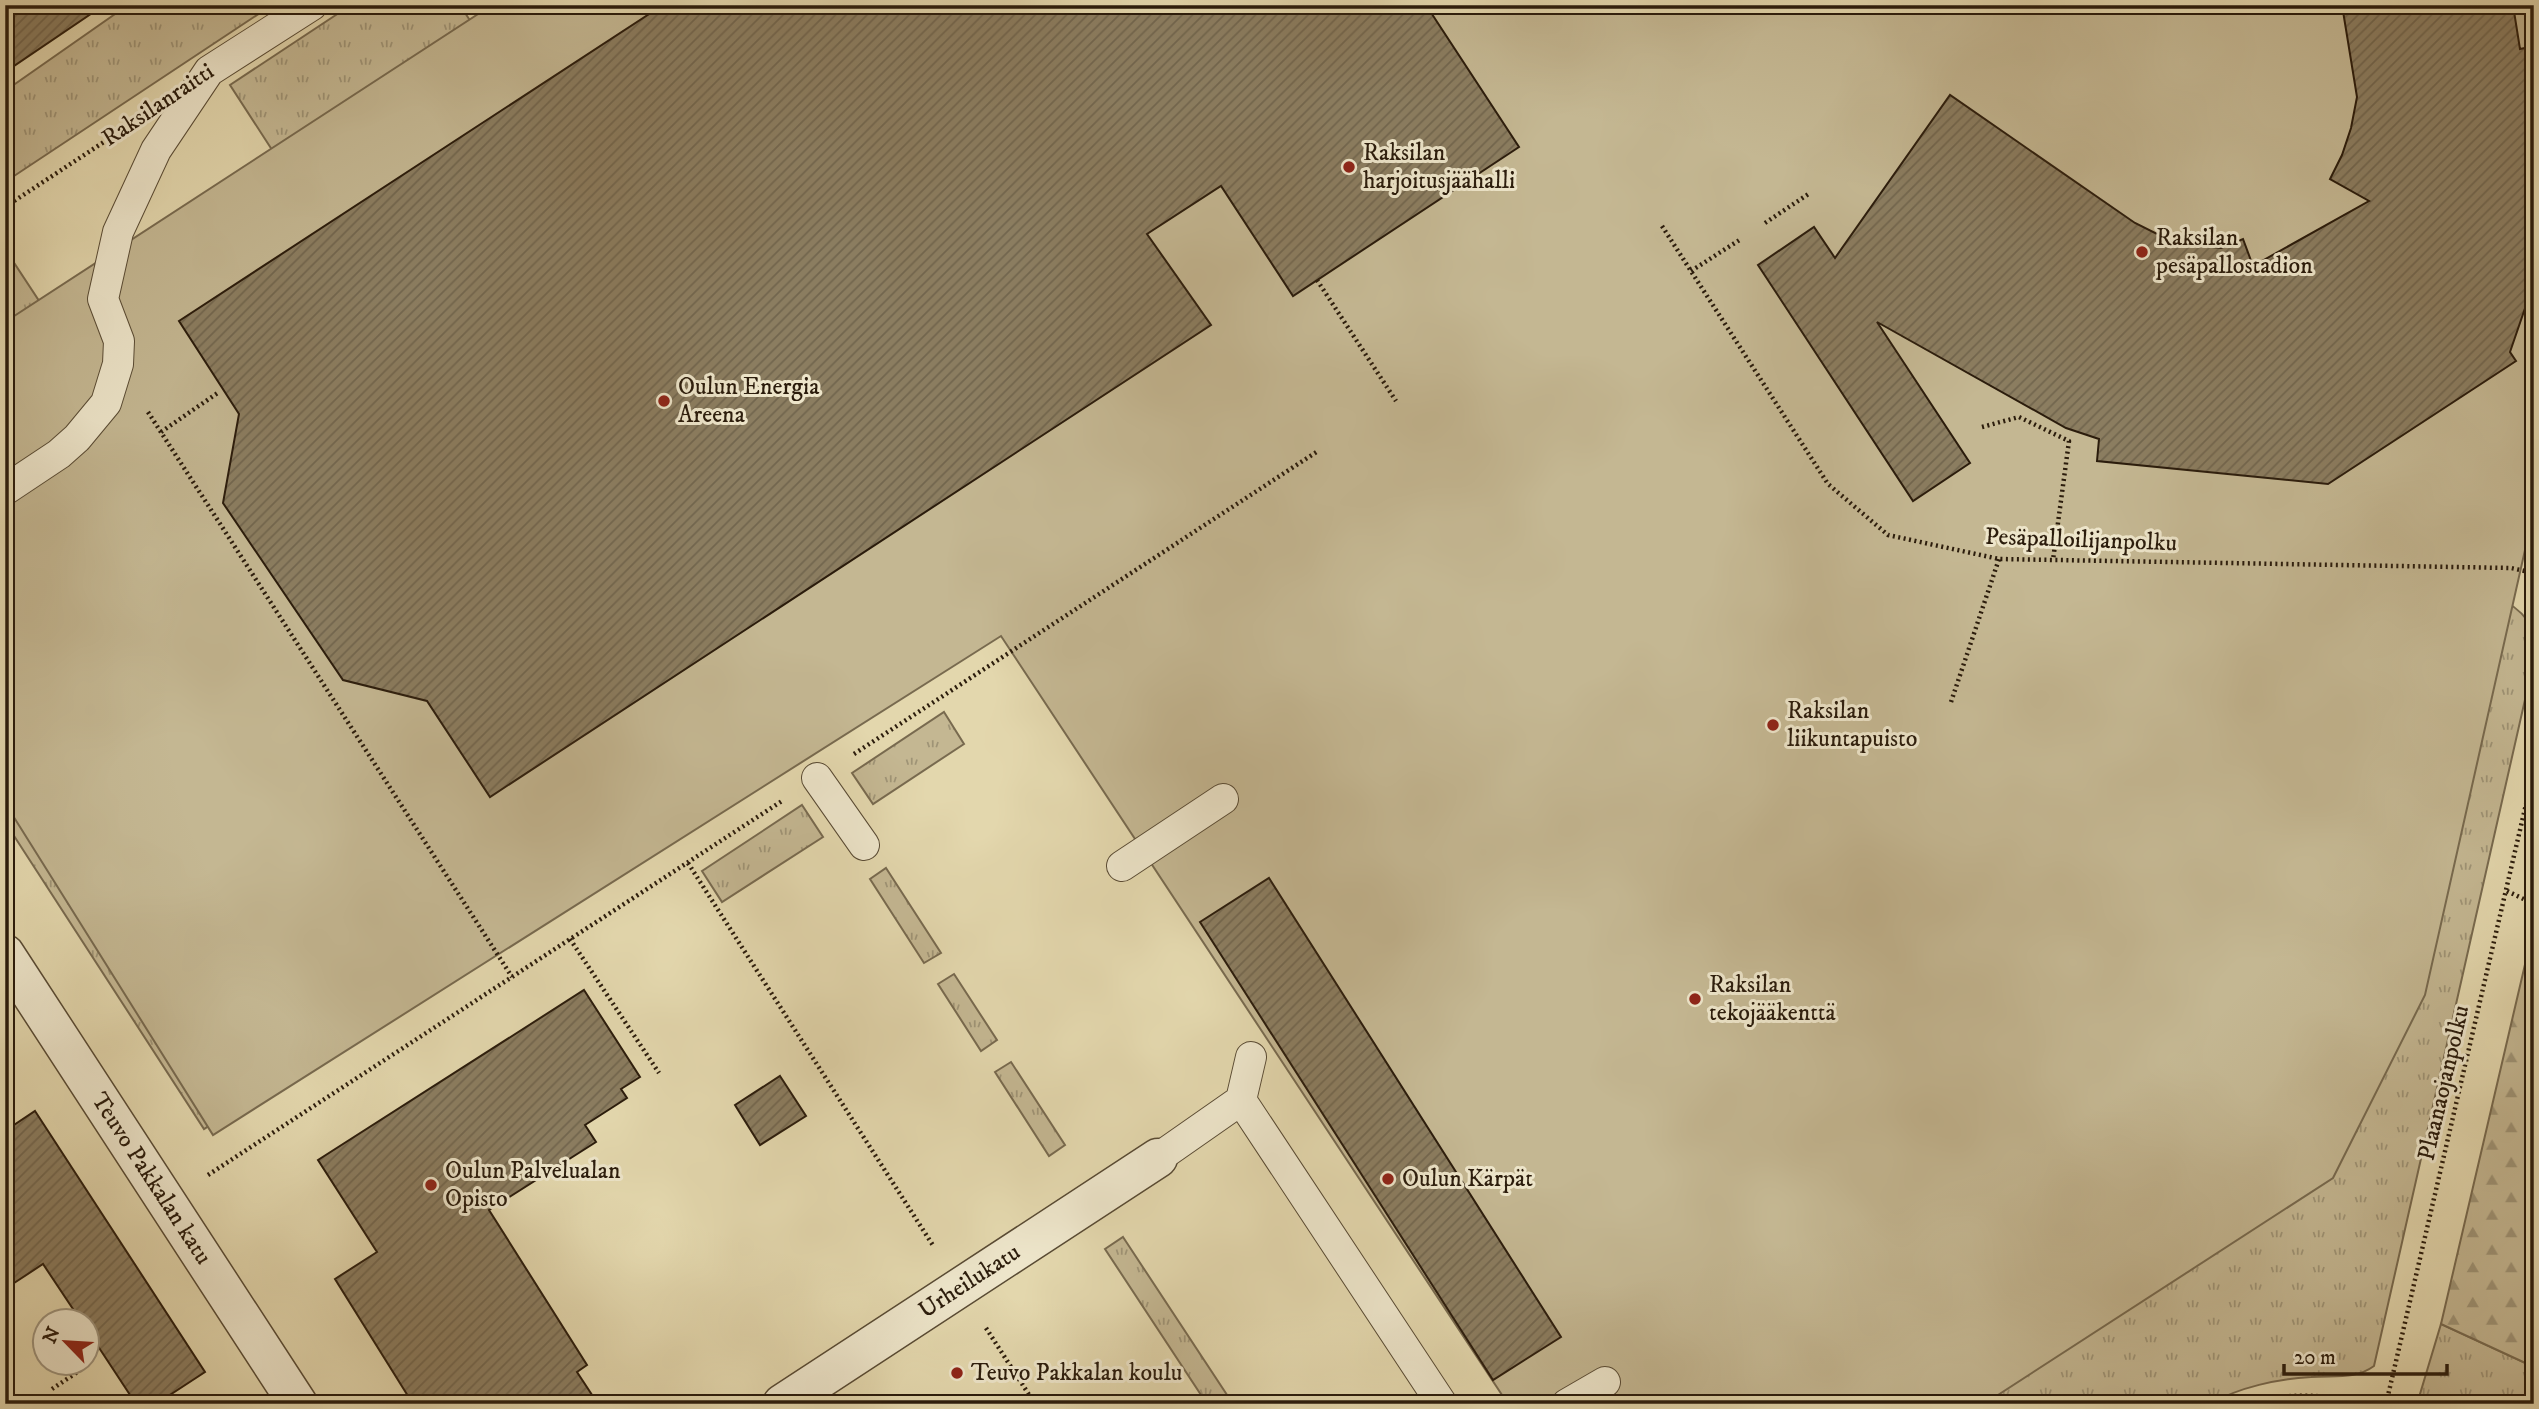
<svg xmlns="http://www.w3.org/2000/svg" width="2539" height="1409" font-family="'IM FELL DW Pica',serif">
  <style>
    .grass { fill: url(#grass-tufts); stroke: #786a4f; stroke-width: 2 }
    .forest { fill: url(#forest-firs); stroke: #786a4f; stroke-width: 2 }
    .garden { fill: #c4b792; stroke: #786a4f; stroke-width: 2 }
    .building { fill: url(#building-hatch); stroke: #2b1c0c; stroke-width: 2 }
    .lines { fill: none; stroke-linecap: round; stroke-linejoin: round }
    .service-casing { stroke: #594b34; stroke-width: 32 }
    .minor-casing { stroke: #594b34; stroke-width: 41 }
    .tertiary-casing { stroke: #594b34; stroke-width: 41 }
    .path { stroke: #2b1c0c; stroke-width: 4.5; stroke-dasharray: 2 3.5; stroke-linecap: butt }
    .service { stroke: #ede5ca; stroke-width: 30 }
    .minor { stroke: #ede5ca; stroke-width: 38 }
    .tertiary { stroke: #ede5ca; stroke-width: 38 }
    .poi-dot { fill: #8f2418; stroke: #ede5ca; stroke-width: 2.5 }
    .labels { text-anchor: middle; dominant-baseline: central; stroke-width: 6; stroke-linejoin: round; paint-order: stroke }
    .street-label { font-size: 24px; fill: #2b1c0c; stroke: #ede5ca }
    .poi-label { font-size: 24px; fill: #2b1c0c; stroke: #ede5ca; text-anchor: start }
  </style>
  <defs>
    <pattern id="grass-tufts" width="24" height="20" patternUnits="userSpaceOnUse" patternTransform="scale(1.75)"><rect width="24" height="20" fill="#c4b792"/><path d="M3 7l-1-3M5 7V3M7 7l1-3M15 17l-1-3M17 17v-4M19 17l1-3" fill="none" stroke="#9f9476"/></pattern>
    <pattern id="forest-firs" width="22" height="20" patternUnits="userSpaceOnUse" patternTransform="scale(1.75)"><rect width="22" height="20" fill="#c4b792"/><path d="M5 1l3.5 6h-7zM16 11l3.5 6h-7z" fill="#9f9476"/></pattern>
    <pattern id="building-hatch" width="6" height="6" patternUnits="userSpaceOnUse" patternTransform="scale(1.75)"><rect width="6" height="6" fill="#8b7d60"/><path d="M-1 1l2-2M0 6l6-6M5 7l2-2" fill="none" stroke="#72664e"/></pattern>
  </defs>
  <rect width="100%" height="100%" fill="#e3d7ad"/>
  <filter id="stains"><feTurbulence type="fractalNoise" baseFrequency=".00286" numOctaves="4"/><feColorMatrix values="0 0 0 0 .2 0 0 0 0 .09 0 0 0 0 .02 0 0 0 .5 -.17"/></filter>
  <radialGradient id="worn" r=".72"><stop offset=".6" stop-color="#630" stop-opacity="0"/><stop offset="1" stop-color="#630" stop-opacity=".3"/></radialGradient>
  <path class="grass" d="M128,5H272L5,182V91Z
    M351,5H460L487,47L289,176L230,85Z
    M5,249L47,313L5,339Z
    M2505,601C2533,618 2534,630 2534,660L2374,1366C2355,1380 2333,1375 2311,1377C2278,1379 2239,1387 2210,1404H1917Z
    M944,712L964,744L873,804L852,773Z
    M5,751L238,1107L204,1129L5,822Z
    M802,805L823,837L722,902L702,871Z
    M886,868L941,953L924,963L870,879Z
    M954,974L997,1040L981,1051L938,984Z
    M1011,1062L1065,1145L1049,1156L995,1072Z
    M1123,1237L1233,1404H1207L1105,1249Z
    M2441,1324L2534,1367V1404H2417Z"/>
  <path class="forest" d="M2534,926V1367L2441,1324Z"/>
  <path class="garden" d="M492,5H2534V510L2425,995L2333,1178L1984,1404H1508L1001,636L213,1135L5,803V322Z"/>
  <path class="building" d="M5,5H104L5,72Z
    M663,5H1426L1519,147L1293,296L1221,186L1147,234L1211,325L490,797L427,701L343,680L223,503L239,414L179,321Z
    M2342,5H2513L2520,49L2534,46V282L2510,352L2516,361L2328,484L2097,461L2099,439L2066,428L1877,322L1970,463L1913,501L1758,265L1814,227L1835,258L1950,95L2135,223L2175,243L2221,248L2243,239L2253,266L2369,201L2330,179L2342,155L2351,128L2357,97Z
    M1269,878L1561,1337L1493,1380L1200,922Z
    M584,990L640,1077L621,1089L627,1098L585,1125L596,1142L489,1210L587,1365L577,1372L598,1404H413L335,1279L377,1252L318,1160Z
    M780,1076L806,1116L760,1145L735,1105Z
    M35,1111L205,1372L156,1404H136L88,1331V1321H81L43,1264L5,1289V1131Z"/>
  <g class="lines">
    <defs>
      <path id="service" d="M5,490L59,454L77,438L106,403L118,364L119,341L103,299L118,232L156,150L209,71L312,5
        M817,778L864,845
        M1122,866L1223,799
        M1241,1100L1251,1057
        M1158,1158L1241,1100L1442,1404
        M1567,1404L1605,1382"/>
      <g id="minor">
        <path id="s1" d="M782,1404L1158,1158"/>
      </g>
      <g id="tertiary">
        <path id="s2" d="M5,954L298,1404"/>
      </g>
    </defs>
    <use href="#service" class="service-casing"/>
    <use href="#minor" class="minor-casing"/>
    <use href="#tertiary" class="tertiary-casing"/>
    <path class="path" d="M5,207L113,136
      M1765,223L1810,193
      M1662,226L1828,484L1888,535L1999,559L2511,568L2534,573
      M1691,271L1741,239
      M1317,280L1396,401
      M148,412L512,977
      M1982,427L2019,417L2069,441L2053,560
      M161,432L219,392
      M1951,702L1999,559
      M854,754L1318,451
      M688,863L934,1247
      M2507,891L2534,904
      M570,939L659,1073
      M208,1175L782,801
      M986,1328L1035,1404
      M52,1389L82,1369
      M2240,1404C2288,1392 2326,1394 2374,1404
      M2386,1404L2534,770"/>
    <use href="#service" class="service"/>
    <use href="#minor" class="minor"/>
    <use href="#tertiary" class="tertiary"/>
  </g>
  <g class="poi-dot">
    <circle cx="1349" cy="167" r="7"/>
    <circle cx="2142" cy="252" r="7"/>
    <circle cx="664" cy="401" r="7"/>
    <circle cx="1773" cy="725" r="7"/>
    <circle cx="1695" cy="999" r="7"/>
    <circle cx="1388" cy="1179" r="7"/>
    <circle cx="431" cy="1185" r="7"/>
    <circle cx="957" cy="1373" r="7"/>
  </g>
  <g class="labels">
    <g class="street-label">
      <text transform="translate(158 105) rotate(-34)">Raksilanraitti</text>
      <text transform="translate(2081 540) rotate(2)">Pesäpalloilijanpolku</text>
      <text transform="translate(2444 1083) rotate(-77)">Plaanaojanpolku</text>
      <text stroke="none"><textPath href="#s2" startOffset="268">Teuvo Pakkalan katu</textPath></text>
      <text stroke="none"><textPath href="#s1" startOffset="224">Urheilukatu</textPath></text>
    </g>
    <g class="poi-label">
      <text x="1363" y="153">Raksilan<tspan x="1363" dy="28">harjoitusjäähalli</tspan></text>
      <text x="2156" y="238">Raksilan<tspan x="2156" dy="28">pesäpallostadion</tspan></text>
      <text x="678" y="387">Oulun Energia<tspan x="678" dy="28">Areena</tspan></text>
      <text x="1787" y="711">Raksilan<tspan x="1787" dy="28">liikuntapuisto</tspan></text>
      <text x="1709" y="985">Raksilan<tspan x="1709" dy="28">tekojääkenttä</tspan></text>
      <text x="445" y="1171">Oulun Palvelualan<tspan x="445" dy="28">Opisto</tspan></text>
      <text x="1402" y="1179">Oulun Kärpät</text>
      <text x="971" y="1373">Teuvo Pakkalan koulu</text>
    </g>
  </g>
  <rect width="2539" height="1409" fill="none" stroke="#e3d7ad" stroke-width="28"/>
  <rect x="7" y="7" width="2525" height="1395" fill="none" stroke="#2b1c0c" stroke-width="3.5"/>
  <rect x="14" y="14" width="2511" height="1381" fill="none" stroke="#2b1c0c" stroke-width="2"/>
  <g transform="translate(66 1342) rotate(295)"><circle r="33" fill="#ede5ca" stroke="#9f957e" stroke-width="2"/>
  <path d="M0-5L12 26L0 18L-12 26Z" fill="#8f2418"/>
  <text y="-10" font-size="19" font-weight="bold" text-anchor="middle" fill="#2b1c0c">N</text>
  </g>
  <path d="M2284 1364v10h163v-10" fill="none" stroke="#2b1c0c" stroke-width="3.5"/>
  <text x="2294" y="1364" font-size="21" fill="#2b1c0c" stroke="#ede5ca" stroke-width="5" paint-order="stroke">20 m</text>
  <rect width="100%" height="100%" filter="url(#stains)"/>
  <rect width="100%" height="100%" fill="url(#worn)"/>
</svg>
